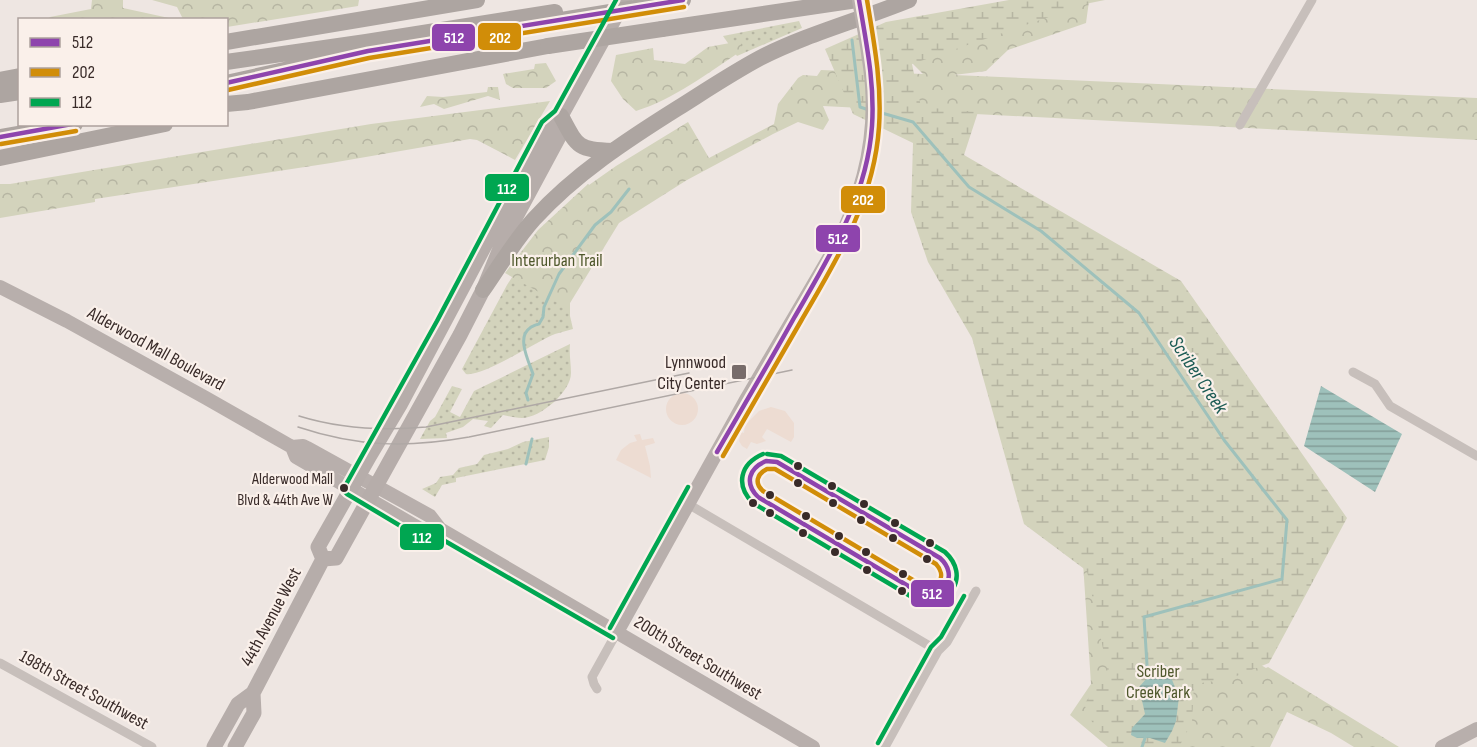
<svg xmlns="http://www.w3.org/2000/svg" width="1477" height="747" font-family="'Sofia Sans Condensed',sans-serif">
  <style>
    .grass { fill: url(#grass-dots) }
    .forest { fill: url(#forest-crowns) }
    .wetland { fill: url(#wetland-marsh) }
    .plaza { fill: #eddcd2 }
    .water { fill: url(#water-rules) }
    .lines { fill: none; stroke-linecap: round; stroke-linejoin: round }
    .stream { stroke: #9ec1bb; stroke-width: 3 }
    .street { stroke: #c7bfbb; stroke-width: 9 }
    .secondary { stroke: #b8afac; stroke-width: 14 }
    .primary { stroke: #b6adaa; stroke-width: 15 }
    .highway { stroke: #ada5a1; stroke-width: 16 }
    .tram { stroke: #afa8a5; stroke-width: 1.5 }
    .secondary-bridge { stroke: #b8afac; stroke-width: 14 }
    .highway-bridge { stroke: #ada5a1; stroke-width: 16 }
    .bus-1-casing { stroke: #faf0ea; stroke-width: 9 }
    .bus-2-casing { stroke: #faf0ea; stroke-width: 9 }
    .bus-3-casing { stroke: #faf0ea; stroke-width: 9 }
    .bus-1 { stroke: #8e44ad; stroke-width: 4.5 }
    .bus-2 { stroke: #d18d08; stroke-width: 4.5 }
    .bus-3 { stroke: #00a651; stroke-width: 4.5 }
    .poi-dot { fill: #786c6a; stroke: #faf0ea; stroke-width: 2 }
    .bus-dot { fill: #392b29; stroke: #faf0ea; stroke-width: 2 }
    .labels { text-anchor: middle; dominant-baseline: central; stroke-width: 4.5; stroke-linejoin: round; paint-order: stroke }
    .bus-label { font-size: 16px; fill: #392b29; stroke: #faf0ea; text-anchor: end }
    .park-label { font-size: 18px; fill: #4f582c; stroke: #faf0ea }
    .street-label { font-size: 18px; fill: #392b29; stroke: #faf0ea }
    .poi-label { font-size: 18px; fill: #392b29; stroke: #faf0ea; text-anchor: end }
    .water-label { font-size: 20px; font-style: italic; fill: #1d5c55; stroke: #faf0ea }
    .line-badge { stroke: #faf0ea; stroke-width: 2 }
    .badge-label { font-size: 16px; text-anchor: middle; font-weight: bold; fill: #fff }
  </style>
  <defs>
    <pattern id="grass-dots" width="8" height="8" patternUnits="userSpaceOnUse" patternTransform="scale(1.5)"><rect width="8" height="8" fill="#d3d3bc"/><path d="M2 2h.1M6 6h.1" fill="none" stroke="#b6b5a2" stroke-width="1.8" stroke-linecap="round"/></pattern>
    <pattern id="forest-crowns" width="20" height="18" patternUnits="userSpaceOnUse" patternTransform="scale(1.5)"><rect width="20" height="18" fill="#d3d3bc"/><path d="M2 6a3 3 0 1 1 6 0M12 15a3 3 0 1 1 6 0" fill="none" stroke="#b6b5a2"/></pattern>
    <pattern id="wetland-marsh" width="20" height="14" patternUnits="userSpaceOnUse" patternTransform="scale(1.5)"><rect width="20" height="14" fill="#d3d3bc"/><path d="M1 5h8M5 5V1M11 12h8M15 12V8" fill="none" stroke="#b6b5a2"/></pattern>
    <pattern id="water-rules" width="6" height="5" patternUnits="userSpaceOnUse" patternTransform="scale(1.5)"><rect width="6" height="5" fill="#9ec1bb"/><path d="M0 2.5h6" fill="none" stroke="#829d98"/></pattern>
  </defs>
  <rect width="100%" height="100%" fill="#eee6e2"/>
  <path class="grass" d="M799,21L802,28L737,56L723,36Z
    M518,268L570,297V316L573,329C567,331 561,332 555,334C535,342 483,377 466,374L462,369L507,285Z
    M570,344C569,354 571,363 571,373C571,392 540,418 522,418C515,418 509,416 503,415L491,428L484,426L488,421L473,419L463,427L446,433L447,438L420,439L430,421L435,417L452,386L462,389L450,412L460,417L474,391Z
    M549,437V447L545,460L456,478V482L442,485L435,497L422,489L436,483L440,477L453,475L459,468L477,464L484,455L508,449L523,442Z"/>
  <path class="forest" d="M92,0H123V8L169,18L47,19L50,17L91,9Z
    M152,0H359L358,6L227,27L226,20L183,19L177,7Z
    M1089,1L1086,23L1008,50L986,71L954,75L1477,98V140L823,106L829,120L823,130L798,122L773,134L687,180L619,223L567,308L505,273L538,230L588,184L589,185L616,166L688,122L709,158L774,124L778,104L798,78L803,75L817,76L821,70L923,74L900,51Z
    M741,41V51C708,73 674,99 636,111L623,99L611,81L616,55L653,48L654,60L685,64L708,47Z
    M546,63L556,81L546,88H513L506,84L503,74L534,69L535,64Z
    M488,87H498L500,100L488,96L444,109L434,104L420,107L427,96L443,97L487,92Z
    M550,101L515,160L477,140L470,139L331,163L95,199V202L0,218V184H10L371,124Z
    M1083,563L1266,668L1268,667L1399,747H1354L1331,733L1287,712L1270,747H1108L1070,715L1091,684Z"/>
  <path class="wetland" d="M1009,0H1105L1090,3L912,64L921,107L978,112L964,155L1181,281L1347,518L1269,663L1229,679L1194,684L1192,722L1179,747H1112L1093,724L1084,704L1108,673L1087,571L1024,524L972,338L928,262L911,212L913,143L853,114L825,49L886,22Z"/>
  <path class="plaza" d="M666 409a16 16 0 1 1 32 0a16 16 0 1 1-32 0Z
    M771,407L785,411L794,423V437L791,442L767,429L762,437L766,441L757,444L751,442L747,449L742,446L739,441L740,437L741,432L744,433L745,425L759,411Z
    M640,434L642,440L653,438L655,443L645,446L650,466L651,478L616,460L621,450L630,443L637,441L634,435Z"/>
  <path class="water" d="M1321,386L1402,434L1375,492L1304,446Z
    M1166,665L1179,697L1176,721L1172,731L1165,743L1150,738H1137L1131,735L1132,728L1145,714L1139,687L1148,677Z"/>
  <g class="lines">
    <path class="stream" d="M852,40L860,107L869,110
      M875,111L913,122L969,187L1041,231L1139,313L1224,440L1287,520L1282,579L1144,617L1148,681
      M528,400L526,393L533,374C529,362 516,337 530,328C530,327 538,324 539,324L543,317L544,307L559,274L595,225L611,212L629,189
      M526,464L532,439
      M1142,747L1146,735"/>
    <path class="street" d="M1240,125L1312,0
      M1353,372L1375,384L1390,406L1477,456
      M688,504L938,651
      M0,663L152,747
      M597,689L594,684L592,677L617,632
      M885,747L924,676L938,651L947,642L976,591"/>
    <path class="secondary" d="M0,287L67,321L206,398L292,447L303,446L307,448L430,516L440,529L813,747
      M292,447L296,457L422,530L440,529
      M617,632L747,398L836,246
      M1442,747L1477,729"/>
    <path class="primary" d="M323,559L336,558L460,335L483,290L504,239L560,135L561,116L625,0
      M214,747L238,704L253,693L323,559L318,547L369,457L400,405L549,125L561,116
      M235,747L254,713L253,693"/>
    <path class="highway" d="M662,29L857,0
      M226,42L477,0
      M226,62L366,42L555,12
      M0,80L20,76
      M226,83L366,52
      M0,95L20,92
      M226,104L248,102L548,46
      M561,116C578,148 577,149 613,151
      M0,137L75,124
      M0,158L165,124
      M483,290C499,267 515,240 534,219C575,174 627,140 678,108C705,91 732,73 760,58C807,34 860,20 909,0"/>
    <path class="tram" d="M299,416C341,429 383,431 426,427L689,373
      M298,427C358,447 407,448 469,437L792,370"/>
    <path class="secondary-bridge" d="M836,246C862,196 876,143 872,86C870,58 864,29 859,0"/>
    <path class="highway-bridge" d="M549,22L683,0
      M548,46L662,29"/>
    <defs>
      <path id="bus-1" d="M226,83L368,51L683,0
        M0,137L72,124
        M717,452C743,407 769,363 794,318C829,257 867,198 872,126C875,83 866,42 859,0
        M766,461L777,462L940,558C959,575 945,599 920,593L758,497C744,483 749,468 766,461Z"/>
      <path id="bus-2" d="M228,90L369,58L684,7
        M1,144L76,131
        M723,456C749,411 775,366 801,321C837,259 874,201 879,127C882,84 874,42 867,0
        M767,469H775L936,564C947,576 939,590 923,586L763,491C754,483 757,474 767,469Z"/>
      <path id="bus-3" d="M763,454C740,464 735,485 753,503L917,600C950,609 971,576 945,552L781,456L767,454
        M610,628L688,487
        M613,638L438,537H419L347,494L344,491V488L437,321L542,122L555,111L616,0
        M878,743L931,647L941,637L964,596"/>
    </defs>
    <use href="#bus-1" class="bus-1-casing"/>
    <use href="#bus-2" class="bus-2-casing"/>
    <use href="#bus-3" class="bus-3-casing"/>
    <use href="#bus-1" class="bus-1"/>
    <use href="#bus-2" class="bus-2"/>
    <use href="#bus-3" class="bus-3"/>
  </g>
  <rect class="poi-dot" x="731" y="364" width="16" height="16" rx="3"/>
  <g class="bus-dot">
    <circle cx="798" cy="466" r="5"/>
    <circle cx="798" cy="483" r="5"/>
    <circle cx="832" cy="486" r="5"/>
    <circle cx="344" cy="488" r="5"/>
    <circle cx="770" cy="495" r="5"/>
    <circle cx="753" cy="503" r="5"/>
    <circle cx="833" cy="503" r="5"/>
    <circle cx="864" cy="504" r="5"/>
    <circle cx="770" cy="513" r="5"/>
    <circle cx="806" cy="516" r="5"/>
    <circle cx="861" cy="520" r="5"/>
    <circle cx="895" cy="523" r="5"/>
    <circle cx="803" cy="533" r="5"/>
    <circle cx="839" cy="536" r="5"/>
    <circle cx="893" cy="538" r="5"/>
    <circle cx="930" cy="543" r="5"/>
    <circle cx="835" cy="552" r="5"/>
    <circle cx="866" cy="552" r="5"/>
    <circle cx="927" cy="559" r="5"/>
    <circle cx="867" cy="570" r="5"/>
    <circle cx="903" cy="574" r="5"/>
    <circle cx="902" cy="591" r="5"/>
  </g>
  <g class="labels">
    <g class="bus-label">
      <text x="333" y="479">Alderwood Mall<tspan x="333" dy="21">Blvd &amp; 44th Ave W</tspan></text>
    </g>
    <g class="park-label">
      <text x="557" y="260">Interurban Trail</text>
      <text x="1158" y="671">Scriber<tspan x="1158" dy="21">Creek Park</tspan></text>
    </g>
    <g class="street-label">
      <text transform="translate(156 349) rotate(29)">Alderwood Mall Boulevard</text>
      <text transform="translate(271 617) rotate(-62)">44th Avenue West</text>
      <text transform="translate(698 658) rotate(31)">200th Street Southwest</text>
      <text transform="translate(84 690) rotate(29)">198th Street Southwest</text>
    </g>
    <g class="poi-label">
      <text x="726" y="362">Lynnwood<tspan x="726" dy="21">City Center</tspan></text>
    </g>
    <g class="water-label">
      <text transform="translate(1198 375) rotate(56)">Scriber Creek</text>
    </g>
  </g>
  <g class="line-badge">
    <rect x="477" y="22" width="45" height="29" rx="6" fill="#d18d08"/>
    <rect x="431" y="23" width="45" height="29" rx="6" fill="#8e44ad"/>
    <rect x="484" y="173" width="46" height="29" rx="6" fill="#00a651"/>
    <rect x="840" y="185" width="46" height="29" rx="6" fill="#d18d08"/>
    <rect x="815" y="224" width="46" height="29" rx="6" fill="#8e44ad"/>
    <rect x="399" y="523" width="46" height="28" rx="6" fill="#00a651"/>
    <rect x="910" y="579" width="45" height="29" rx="6" fill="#8e44ad"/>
  </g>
  <g class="badge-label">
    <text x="500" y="43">202</text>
    <text x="454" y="43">512</text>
    <text x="507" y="194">112</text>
    <text x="863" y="205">202</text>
    <text x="838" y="244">512</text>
    <text x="422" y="543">112</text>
    <text x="932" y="599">512</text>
  </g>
  <rect x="18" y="18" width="210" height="108" fill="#faf0ea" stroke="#ada19d" stroke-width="1.5"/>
  <rect x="30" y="38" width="30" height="9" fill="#8e44ad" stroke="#ada19d" stroke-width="1.5"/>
  <text x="72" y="48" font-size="18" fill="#392b29">512</text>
  <rect x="30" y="68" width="30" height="9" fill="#d18d08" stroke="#ada19d" stroke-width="1.5"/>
  <text x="72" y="78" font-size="18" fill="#392b29">202</text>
  <rect x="30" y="98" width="30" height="9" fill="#00a651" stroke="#ada19d" stroke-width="1.5"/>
  <text x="72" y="108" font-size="18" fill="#392b29">112</text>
</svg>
